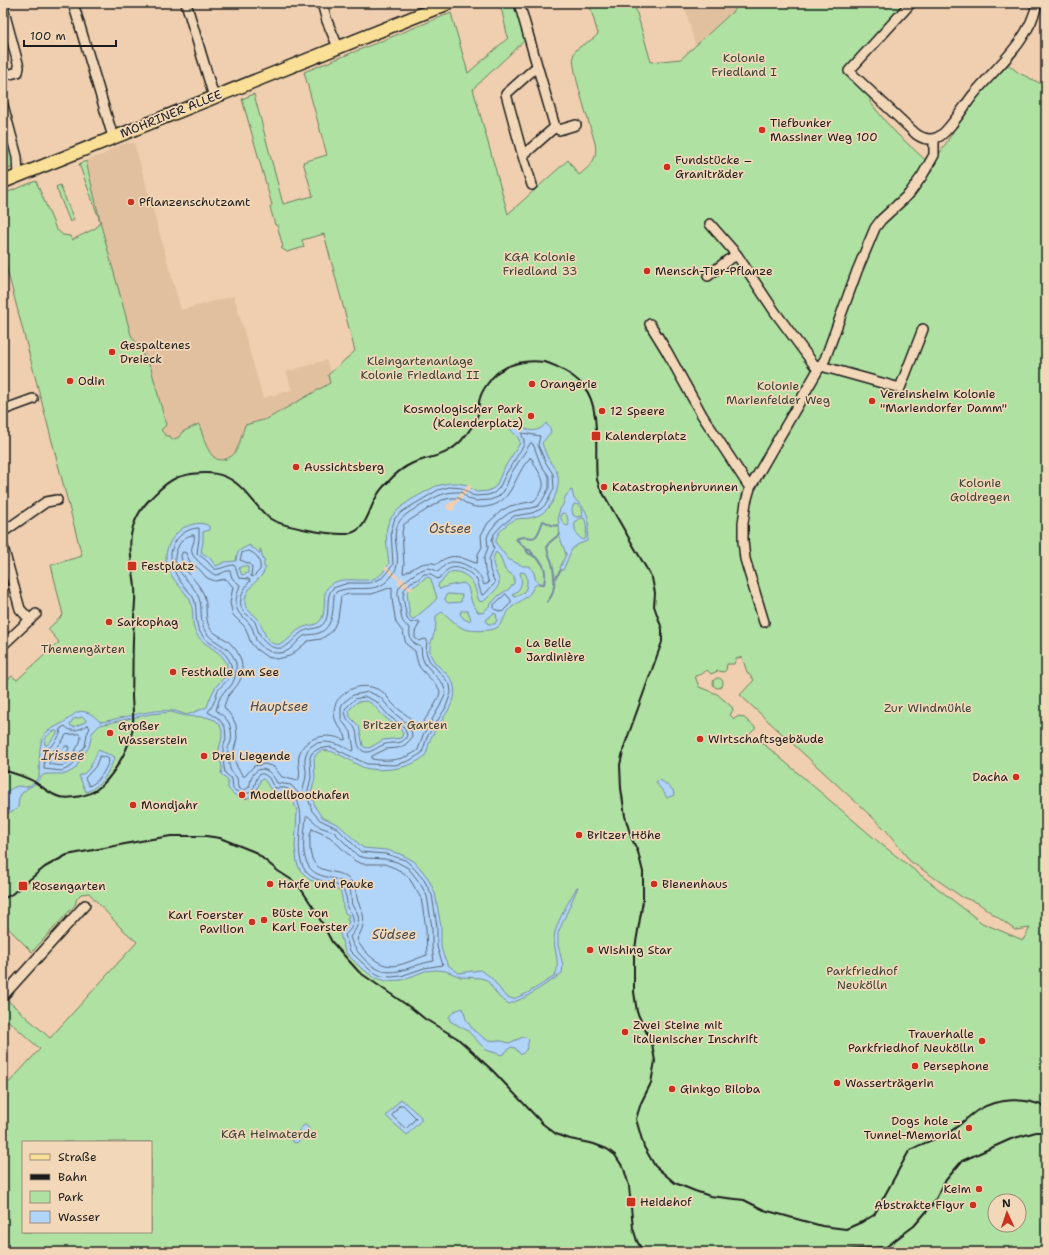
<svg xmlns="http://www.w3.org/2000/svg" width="1049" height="1255" font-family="'Shantell Sans',sans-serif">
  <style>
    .built { fill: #e1c0a0 }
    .green { fill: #afe1a2; stroke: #667e5f; fill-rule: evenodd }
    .water { fill: #b1d4f9; stroke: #758aa1; fill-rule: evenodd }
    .pier { fill: #efcfaf }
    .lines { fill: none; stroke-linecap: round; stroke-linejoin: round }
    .shore { stroke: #586674; stroke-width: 1 }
    .stream { stroke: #758aa1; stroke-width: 2 }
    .minor-casing { stroke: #1c1c1c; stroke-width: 12 }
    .major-casing { stroke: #1c1c1c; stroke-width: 15 }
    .minor { stroke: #f2d8b9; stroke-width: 9 }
    .major { stroke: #fadf96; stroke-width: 12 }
    .rail { stroke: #1c1c1c; stroke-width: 2 }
    .poi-dot { fill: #c8321e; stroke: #f2d8b9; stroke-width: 1.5 }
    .labels { text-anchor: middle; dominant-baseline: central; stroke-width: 3.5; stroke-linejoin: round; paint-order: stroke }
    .park-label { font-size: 12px; fill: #394337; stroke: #f2d8b9 }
    .street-label { font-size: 12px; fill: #1c1c1c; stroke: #f2d8b9 }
    .poi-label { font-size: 12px; fill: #1c1c1c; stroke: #f2d8b9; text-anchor: start }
    .water-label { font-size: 13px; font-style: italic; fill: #414a53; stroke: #f2d8b9 }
  </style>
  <rect width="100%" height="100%" fill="#efcfaf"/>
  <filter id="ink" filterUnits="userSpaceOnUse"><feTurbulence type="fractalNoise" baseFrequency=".025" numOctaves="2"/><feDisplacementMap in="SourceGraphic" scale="8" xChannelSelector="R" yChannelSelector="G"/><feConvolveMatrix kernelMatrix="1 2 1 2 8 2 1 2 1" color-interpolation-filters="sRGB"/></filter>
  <g filter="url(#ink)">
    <path class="built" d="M684,3H742L695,45Z
      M128,142L129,144L134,142L181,310L234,296L263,398L292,390L286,372L326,360L331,373L328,375L330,383L267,419L245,425L236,451L232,456L223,460L215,458L209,451L180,433L179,437L172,440L171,438L166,436L161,430L165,426L151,368L131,335L102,229L86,161L109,152V150Z"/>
    <path class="green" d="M500,3H515L525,40L473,89L508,214L568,160L579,175C591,165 598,160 595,143C591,128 569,64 574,53C578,45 592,42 598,34L589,3H634L651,62L681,59L742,3H908L846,71L870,95V102L885,121L897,134L932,166L969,106L1006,63L1019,73L1046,86V1252H3V1089L40,1049L3,1016V1002L6,999L50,1038L137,942L120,927L89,893L81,894L77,898L75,905L32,952L3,923V684L12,676L17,680L59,642L48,629L63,615L51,565L82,556L3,254V194L36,181L56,229L63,235L70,236L72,240L96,228L100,221L79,164L86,161L102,229L131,335L151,368L166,425L161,430L166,436H170L172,440L179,437L182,432L199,424C203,435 209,466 226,459C230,457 233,456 236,451C240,444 242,433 245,425L267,419L330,383L328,375L355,351L324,234L302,240L304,247L287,252L281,248L283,247L277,225H275L270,207L272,205L242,99L254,94L283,204L313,196L303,162L327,155L304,72L451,13L468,73L508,38ZM742,657L747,672L754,680L740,695L885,829L910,861L962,897L978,903L1015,930L1030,928L1023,940L982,923L881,844L757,738H752L749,735L756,728L743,717L739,716L734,719L730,715L733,710L732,707L717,694L699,687L695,676L702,674L707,670L711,674L718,671L724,672L726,670L727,664H734L736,659ZM23,1142H151V1232H23ZM995,1201H1019V1225H995Z
      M3,117L16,166L8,169L3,150Z
      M60,185L74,220L70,222L56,187Z
      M713 683a5 5 0 1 1 10 0a5 5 0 1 1-10 0Z"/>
    <path class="water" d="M519,420C524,433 538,434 546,423L550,428L551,432L542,443C544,449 546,455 549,460C552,466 557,470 558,476C560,492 550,514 533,517C528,519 522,518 517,519C508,522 495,533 496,543L508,559L523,566H530L534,573L536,581L540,583L534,586C530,597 521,600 512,607C505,614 503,622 498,627C492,632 470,631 464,629C456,625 449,617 442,612L436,616C436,621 436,626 435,631C433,638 429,645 430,652C432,666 449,671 453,683C455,688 455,694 454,698C449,713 438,724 431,738C427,746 429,754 421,759C407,769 381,772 365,768C352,764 323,738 314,758L315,778L311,794L316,809L322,817L339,825L363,848L387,850L400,854L414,861L420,868L428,878L435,893L441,927V947L444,957L449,966L459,973L480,970L491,977L505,996L513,999L526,994L555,976C562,961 551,947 555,932C558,920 570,899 577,887H578L558,933V945L563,965L562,973L557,977L526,997L509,1004L499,997L487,980L481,978L461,977L446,971L436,970L425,971L402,980L386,981L375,978L361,968L347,954L345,951L339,931L343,929L344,930L347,927L345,926L347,924H348L349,921L347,920V918L349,917L348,914H346C341,907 344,899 340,891L310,880L300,870L297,863L295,847L297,811L294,803L287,793C283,792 277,793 274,792C268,789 268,782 263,779L260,780C256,801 241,805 228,788V781L221,774L222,768L219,749L222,738V731L220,725L215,720L206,717L186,716L171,712L150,714L100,725L92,733L89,747L83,755L75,769L66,774H47L43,775L35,784L28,788L22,793L19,798L18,807L14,811L9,813L3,810V793L17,786L27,787L32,784L39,777C40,764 37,738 48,731C54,727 62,724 67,720C73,716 77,709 86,712C92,713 96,719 101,722C125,718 151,708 175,711C179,712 183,714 187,715L207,707C209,701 211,695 214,690C218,680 230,679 227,665C223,651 205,647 197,635C190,625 195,611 190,600C188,596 184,592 181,588C171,577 162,562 168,547C171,539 176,533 183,528C191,524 202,521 209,526V530L203,532V542L201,552L210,558L216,566L225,562L236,561C237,549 241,550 250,545V547L255,549L260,554V549L261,550L263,560H265L264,562V567L266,568C264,570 264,572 262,575C254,584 245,590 245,603C245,611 254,613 258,619C264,628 266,650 283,643C290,640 294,631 302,628C309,624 318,627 322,618C327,608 321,593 329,586C344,573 364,586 379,576C384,573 385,568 389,564C388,553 385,538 387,527C392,507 420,495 436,486L449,483H457L467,485L476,492L488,491L492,489L496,486L503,470L520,443C519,434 510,435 508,421ZM496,552L500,556L505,570L514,576V583L509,589L499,595L483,613L478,612L472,603L468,587L464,583L447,586L440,589L438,587L439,583C445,580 446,574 451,572C454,571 458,572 461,573C476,580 474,588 479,601L483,602C487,598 495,592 498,586C503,577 487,566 496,552ZM242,566H246L248,567V573L242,575L239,568ZM521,572L525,573C528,577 528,589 523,593C521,595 517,596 514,597L512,595C522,589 523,583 520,573ZM426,577L430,578L431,579L437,598C434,603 420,613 414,619H412L410,617L407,592C413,586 420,583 426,577ZM448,594L462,595L461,602L448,603L445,600L446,595ZM461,611H468L471,619L469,621L464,619L460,614ZM494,613L496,614L497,620L495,624H488L486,620ZM367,701C376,705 379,713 387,719C393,724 400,726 403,734L401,738L383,740L371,747L366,748L363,746L359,726L350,717L349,710L357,702ZM83,717L86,720L85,722L74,727L71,726L70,725L73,719ZM54,731H57V734L47,745H45C43,738 49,734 54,731Z
      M571,490H572L574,499C591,510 589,523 587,541L577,545L572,549L563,570H561L560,568L566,554L560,538L558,516L560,509L563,505L565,497ZM574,504L579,505L582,508L583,516L576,517L573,515L572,509ZM563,513C569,514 567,521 569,525L567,526C563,525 560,519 561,514ZM581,518H584C587,523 587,533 585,539L583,540C576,536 574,529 575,522Z
      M98,750L115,757C108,772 103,786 86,792L79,776C91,771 93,761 98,750Z
      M658,780L662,781L673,790L674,795L667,798C665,792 659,788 656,782Z
      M463,1008L466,1019L473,1030L487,1040L502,1041L509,1043L523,1037H526L529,1040L526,1050L521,1055L515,1048L511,1047L502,1055L486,1050L468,1031L450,1021L449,1017L454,1011Z
      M401,1099L421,1117V1120L407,1135L386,1116Z
      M304,1125H305L309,1128V1131L298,1142L295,1143L292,1141V1138Z"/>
    <path class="pier" d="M469,484L472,487L456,504L455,509L452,511L448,510L446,507L448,503L453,502Z
      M386,566L401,579L402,578L408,582L407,584L414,588L411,591L405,587L404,588L398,583L399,581L384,568Z
      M314,794V798L297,801L292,804L290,801L296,798Z"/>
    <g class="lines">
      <path class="shore" d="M522,433L540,436L538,445L546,463L553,474L554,488L547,503L541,509L532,513L514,516L501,526L494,534L492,540L494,548L489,559L490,570L495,583L484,595H482C480,591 479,585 477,580C472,573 458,564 449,569C444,571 443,577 437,579L431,574H424L417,580L411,582L404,590L403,597L407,619L411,623L418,621L420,622L415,632V638L419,641L425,639L427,640L426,652L429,660L447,681L450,685L451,693L445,709L427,737L422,753L409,761L395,765L367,764L331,747L318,749L312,753L310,757L311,778L307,794L312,811L320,820L337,828L361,852L386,854L405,860L411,865L424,880L432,895L437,927V947L443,965L424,968L401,976L391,977L381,976L371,971L350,951L345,935C354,927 357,917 347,908C349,869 309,894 301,861C295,839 308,815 294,795C292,793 290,790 288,789C284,787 279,788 275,788L272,784L269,778C256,766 257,783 253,789C252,791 251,792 249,793L241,794L233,789L232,779L225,773L223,760V749L226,738L225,727L218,718L208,712C210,709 213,705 214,702C216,698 216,694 218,690C225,681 234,678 231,665C227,648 207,646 200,632C194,622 198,610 194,599C192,594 187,590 183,585C172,571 165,553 178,538C183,532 191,528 199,528V539L197,553L207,561L214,569C220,570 227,565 234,565C237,568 236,573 239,578L249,579L250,581C244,588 236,603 244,612C247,615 252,618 255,622C257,627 258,632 261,637C265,645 277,652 286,646C292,643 296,636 302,632C311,627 320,631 326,620C330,610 325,596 333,588L348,583H370L382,578L393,565L391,531L395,518L403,511L438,490L449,487L462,488L472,495L476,496L488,495L494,493L499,488L507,472L524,445V440L522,435Z
        M531,443L533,444L541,465L549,476V488L542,501L538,506L532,508L517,510L509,513L497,522L490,531L487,537L488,548L484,558L485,570L489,583L484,585C483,582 482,579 480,576C474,568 459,559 448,563C444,565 441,569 438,572C435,570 431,568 427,568C420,569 402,582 399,588C396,595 400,601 400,607C402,618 400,622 410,628C409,638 411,643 421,647L422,657L425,664L443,684L446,693L440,706L423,735L418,750C406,760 387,762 372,759V756L386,749L398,748L405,745L411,739L412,734L408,724L393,712L380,697L369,692L353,695L343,703L341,707V720L351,732L354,750L352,751C338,742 309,734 305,758C304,764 307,770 306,776C305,782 303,789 302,794H299L291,785L277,783C272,772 261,762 252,776C250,779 251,784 249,787C246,790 240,791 238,787C237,784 238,781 237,778C235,775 232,773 231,771C229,767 227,754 228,749C228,747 229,746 230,744C233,737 231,729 229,723C226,717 220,714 216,710C218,705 219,697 223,693C225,690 228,689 230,687C235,681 237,671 236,664C232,645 213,644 205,631C199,621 203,609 199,598C192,579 165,569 179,545C182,539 188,535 194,535C196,541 190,547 192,553C192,557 212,574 215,575C221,575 225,570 230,571L232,578L240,585C238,592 234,601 237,609C239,615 245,618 249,623C253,627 254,634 256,640C261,647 270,654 279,653C291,653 295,642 304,636C309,634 314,635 319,633C334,627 333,608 334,595L336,592C352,584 372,594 386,582C410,562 387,542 399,522C404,514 416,508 424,504C436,496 446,491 461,492L469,499L475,501L490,500L498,497L504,491L511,474Z
        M530,458L532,459C539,476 552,483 534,501L510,506L501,511L488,523L481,535L482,547L478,554L477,563C473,563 469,560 465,559C454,554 445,557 437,564C423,560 416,567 405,573H403L404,564L402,532L404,524L442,500L451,498H459C468,506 474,508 485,507C514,504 513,475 530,458Z
        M249,551C258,554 261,562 260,570L253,577L251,576L252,567L250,564L240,560L242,553Z
        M183,552L186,553L190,562L199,569L207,578L215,581L226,579L233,587L230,603L233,615L245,627L251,643L256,649L267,657L277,659L290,656L308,641L321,639L330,633L334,627L338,618L341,596L349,594H372L392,587V599L396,623L403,632L406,644L415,651C416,656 417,661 419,666C423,673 440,686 440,692C439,702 425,718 420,727L417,728C412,717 404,714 396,707C391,703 388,697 384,693C372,684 355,684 344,694C340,697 336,701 335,706C330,724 346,730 346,739L344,740C328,732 303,736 299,756C297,764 302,773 298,781L282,777L274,767L265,764L254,766L245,776H243L237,767L234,758V750L237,738L236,725L232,717L224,707C225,704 226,699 228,696C235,687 242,683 242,670C243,658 235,646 225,639C220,636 213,633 210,628C204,618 208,605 204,595C198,580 183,573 181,556Z
        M506,594L511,600V603L502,612L494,609V605Z
        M366,697L377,702L389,716L404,727L407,735C406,738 405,740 401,742C395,744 389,742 383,745C377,747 369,755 363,751C356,747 358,737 356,731C353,721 346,725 345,709L355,699Z
        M88,725L90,728L87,734L85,746L80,752L72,766L62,771L44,769L45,750C53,746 61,737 61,728L65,726C72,734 80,729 88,725Z
        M79,734L81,736C81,743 78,745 75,751C67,765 67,768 49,764L50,754L61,743L66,735Z
        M66,746H68L69,748C66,755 66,761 57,759V756Z
        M100,756L108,758L109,761C105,771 99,782 89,786L85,778L95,767Z
        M308,816L320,827L334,832L358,856L366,858L385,859L397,862L408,868L413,874L420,883L427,896L432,928V947L434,961C407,965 390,984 365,960C358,952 353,947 350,937C356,930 361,921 357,912C356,910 354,909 353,907C349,901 354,891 346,884C334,875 316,880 308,865C300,851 305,832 306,817Z
        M312,829L330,837L355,861L363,864H384L395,868L404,873L409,878L421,898L426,928L427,955C403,963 389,975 368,954C363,949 359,945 357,939C365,925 366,918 359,904C355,897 358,888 351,881C336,865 311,879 310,847C310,841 309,834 312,829Z
        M400,1105H403L416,1118L406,1129L392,1116Z"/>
      <path class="stream" d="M526,549L530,550L533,554
        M554,580L561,570
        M540,584H544C548,568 542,559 528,553L526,549L516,539C533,531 533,550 543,521C549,522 551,528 558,525
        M547,602C557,592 555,576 552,563C550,556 547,554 547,546L550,542L560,534"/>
      <defs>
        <path id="minor" d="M73,3L113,137
          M186,3L214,97
          M322,3L327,21L338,47
          M519,3L555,127L528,151L522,153L506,94L534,69L538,68
          M911,3L849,71L916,134C923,139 930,141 938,137C948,133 965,105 973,95C996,67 1030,41 1037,3
          M3,8L19,67L18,72L3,76
          M3,105L17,157L18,176
          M555,127L559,130L576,125
          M522,153L532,185
          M710,224L737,255L775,312L818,370
          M708,276L728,260L737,255
          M650,324L666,350L702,415L750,488
          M821,366L900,388L923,329
          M3,410L33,399
          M3,532L46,502L57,500
          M3,547L20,609L30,620
          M764,622L745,559L743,541V523L746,502L750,488L818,370L825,359L857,271L875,228L881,220L909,194L922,176L934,155V139
          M3,645L36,614
          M3,996L85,905"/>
        <path id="major" d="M3,182L449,3"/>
      </defs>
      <use href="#minor" class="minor-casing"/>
      <use href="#major" class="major-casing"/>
      <use href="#minor" class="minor"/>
      <use href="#major" class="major"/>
      <path class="rail" d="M3,770C13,773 24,776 33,781C42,786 50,795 60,797C71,799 87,796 96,790C112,779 128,750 132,732C135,720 132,707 132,695C133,670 132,645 134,620C134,609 136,599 135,588C134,571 128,552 131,535C133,522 141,508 151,498C158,491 166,482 176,478C180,476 186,475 191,474C208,472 222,472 236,483C249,493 257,508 269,518C282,527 331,535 347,534C368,531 368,509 378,494C380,490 384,486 388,482C395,474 404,467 413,463C433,455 444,458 461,441C468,433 475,424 478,414C479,409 478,403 480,398C482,390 491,378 498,372C511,363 528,360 544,362C553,364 560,368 568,373C574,377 580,381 584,387C602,408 594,454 597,480L600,488L652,578L655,593L654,606L662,629V642L624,747L620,765L621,788L625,816L631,837L638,852L643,872V901L634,954V992L637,1012L652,1044L655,1061L651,1083L641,1103L636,1119L644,1147L655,1166L675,1183L695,1191L710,1196L744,1200L764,1210L786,1216L822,1226L846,1229L862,1222L874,1215L909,1151C921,1143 936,1140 948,1133C959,1127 967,1117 978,1110C998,1098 1025,1097 1046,1107
        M3,899L12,894L45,867L67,855L146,840L171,836H206L220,838L255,852L278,871L292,880L301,889L315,910L332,942L359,972L414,1010L425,1019L457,1038L465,1045L493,1071L543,1124L556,1134L570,1139L594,1144L607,1149L615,1155L624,1169L629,1186L633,1228L637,1241L643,1252
        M819,1252L886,1247L914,1226L933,1204L946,1180L962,1161L1011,1139L1036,1132H1046"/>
    </g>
  </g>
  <g class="poi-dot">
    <circle cx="762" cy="130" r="4"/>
    <circle cx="667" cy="167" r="4"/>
    <circle cx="131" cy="202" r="4"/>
    <circle cx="647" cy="271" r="4"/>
    <circle cx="112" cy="352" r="4"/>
    <circle cx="70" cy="381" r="4"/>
    <circle cx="532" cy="384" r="4"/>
    <circle cx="872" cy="401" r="4"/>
    <circle cx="602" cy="411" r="4"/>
    <circle cx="531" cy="416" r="4"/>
    <rect x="591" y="431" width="10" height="10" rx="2"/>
    <circle cx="296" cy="467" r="4"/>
    <circle cx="604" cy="487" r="4"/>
    <rect x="127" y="561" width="10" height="10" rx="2"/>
    <circle cx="109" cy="622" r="4"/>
    <circle cx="518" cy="650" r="4"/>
    <circle cx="173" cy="672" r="4"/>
    <circle cx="110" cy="733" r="4"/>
    <circle cx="700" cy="739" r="4"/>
    <circle cx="204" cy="756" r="4"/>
    <circle cx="1016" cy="777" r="4"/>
    <circle cx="242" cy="795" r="4"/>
    <circle cx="133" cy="805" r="4"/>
    <circle cx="579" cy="835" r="4"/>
    <circle cx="270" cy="884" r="4"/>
    <circle cx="654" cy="884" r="4"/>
    <rect x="18" y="881" width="10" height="10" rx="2"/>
    <circle cx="264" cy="920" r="4"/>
    <circle cx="252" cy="922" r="4"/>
    <circle cx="590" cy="950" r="4"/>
    <circle cx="625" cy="1032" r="4"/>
    <circle cx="982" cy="1041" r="4"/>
    <circle cx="915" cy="1066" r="4"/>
    <circle cx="837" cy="1083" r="4"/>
    <circle cx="672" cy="1089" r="4"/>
    <circle cx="969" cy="1128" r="4"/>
    <circle cx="979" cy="1189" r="4"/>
    <rect x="626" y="1197" width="10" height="10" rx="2"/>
    <circle cx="973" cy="1205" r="4"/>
  </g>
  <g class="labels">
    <g class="park-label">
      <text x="744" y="58">Kolonie<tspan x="744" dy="14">Friedland I</tspan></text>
      <text x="540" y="257">KGA Kolonie<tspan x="540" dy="14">Friedland 33</tspan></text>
      <text x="420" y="361">Kleingartenanlage<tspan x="420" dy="14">Kolonie Friedland II</tspan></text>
      <text x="778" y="386">Kolonie<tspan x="778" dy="14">Marienfelder Weg</tspan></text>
      <text x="980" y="483">Kolonie<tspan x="980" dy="14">Goldregen</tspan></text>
      <text x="83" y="649">Themengärten</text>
      <text x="928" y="708">Zur Windmühle</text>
      <text x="405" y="725">Britzer Garten</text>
      <text x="862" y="971">Parkfriedhof<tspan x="862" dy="14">Neukölln</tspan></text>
      <text x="269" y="1134">KGA Heimaterde</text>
    </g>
    <g class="street-label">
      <text transform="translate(171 114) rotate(-22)">MOHRINER ALLEE</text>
    </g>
    <g class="poi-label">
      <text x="770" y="123">Tiefbunker<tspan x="770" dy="14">Massiner Weg 100</tspan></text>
      <text x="675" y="160">Fundstücke –<tspan x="675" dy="14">Graniträder</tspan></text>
      <text x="139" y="202">Pflanzenschutzamt</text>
      <text x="655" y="271">Mensch-Tier-Pflanze</text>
      <text x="120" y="345">Gespaltenes<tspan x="120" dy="14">Dreieck</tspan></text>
      <text x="78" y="381">Odin</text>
      <text x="540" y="384">Orangerie</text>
      <text x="880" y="394">Vereinsheim Kolonie<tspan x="880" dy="14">"Mariendorfer Damm"</tspan></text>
      <text x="523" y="409" text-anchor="end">Kosmologischer Park<tspan x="523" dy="14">(Kalenderplatz)</tspan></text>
      <text x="610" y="411">12 Speere</text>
      <text x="605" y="436">Kalenderplatz</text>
      <text x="304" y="467">Aussichtsberg</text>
      <text x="612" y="487">Katastrophenbrunnen</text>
      <text x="141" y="566">Festplatz</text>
      <text x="117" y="622">Sarkophag</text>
      <text x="526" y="643">La Belle<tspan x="526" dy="14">Jardinière</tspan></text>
      <text x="181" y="672">Festhalle am See</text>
      <text x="118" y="726">Großer<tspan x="118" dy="14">Wasserstein</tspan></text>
      <text x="708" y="739">Wirtschaftsgebäude</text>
      <text x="212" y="756">Drei Liegende</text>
      <text x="1008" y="777" text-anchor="end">Dacha</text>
      <text x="250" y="795">Modellboothafen</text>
      <text x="141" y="805">Mondjahr</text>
      <text x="587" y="835">Britzer Höhe</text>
      <text x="278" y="884">Harfe und Pauke</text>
      <text x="662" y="884">Bienenhaus</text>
      <text x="32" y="886">Rosengarten</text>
      <text x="272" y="913">Büste von<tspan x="272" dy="14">Karl Foerster</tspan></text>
      <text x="244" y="915" text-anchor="end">Karl Foerster<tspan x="244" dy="14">Pavilion</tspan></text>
      <text x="598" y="950">Wishing Star</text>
      <text x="633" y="1025">Zwei Steine mit<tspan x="633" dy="14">italienischer Inschrift</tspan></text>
      <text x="974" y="1034" text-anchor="end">Trauerhalle<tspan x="974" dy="14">Parkfriedhof Neukölln</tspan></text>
      <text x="923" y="1066">Persephone</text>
      <text x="845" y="1083">Wasserträgerin</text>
      <text x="680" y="1089">Ginkgo Biloba</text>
      <text x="961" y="1121" text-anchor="end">Dogs hole –<tspan x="961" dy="14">Tunnel-Memorial</tspan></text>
      <text x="971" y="1189" text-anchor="end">Keim</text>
      <text x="640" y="1202">Heidehof</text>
      <text x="965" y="1205" text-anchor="end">Abstrakte Figur</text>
    </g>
    <g class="water-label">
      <text x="450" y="528">Ostsee</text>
      <text x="279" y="706">Hauptsee</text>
      <text x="63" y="755">Irissee</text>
      <text x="394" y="934">Südsee</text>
    </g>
  </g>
  <rect width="1049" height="1255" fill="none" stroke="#f2d8b9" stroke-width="16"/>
  <rect x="8" y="8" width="1033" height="1239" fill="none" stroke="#1c1c1c" stroke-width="1.5" filter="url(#ink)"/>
  <rect x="22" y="1141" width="130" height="92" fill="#f2d8b9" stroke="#9c8d7a"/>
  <rect x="30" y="1154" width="20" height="6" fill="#fadf96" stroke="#9c8d7a"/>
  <text x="58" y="1161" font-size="12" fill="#1c1c1c">Straße</text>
  <rect x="30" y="1174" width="20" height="6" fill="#1c1c1c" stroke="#9c8d7a"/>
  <text x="58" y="1181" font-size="12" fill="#1c1c1c">Bahn</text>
  <rect x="30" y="1191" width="20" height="12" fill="#afe1a2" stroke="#9c8d7a"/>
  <text x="58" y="1201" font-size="12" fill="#1c1c1c">Park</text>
  <rect x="30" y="1211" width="20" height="12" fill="#b1d4f9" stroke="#9c8d7a"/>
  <text x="58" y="1221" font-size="12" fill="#1c1c1c">Wasser</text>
  <g transform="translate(1007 1213) rotate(357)"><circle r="19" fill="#f2d8b9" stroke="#9c8d7a"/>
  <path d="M0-3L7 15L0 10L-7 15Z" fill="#c8321e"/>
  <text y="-6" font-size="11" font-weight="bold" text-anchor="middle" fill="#1c1c1c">N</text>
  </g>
  <path d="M24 40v6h92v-6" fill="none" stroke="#1c1c1c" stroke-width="2"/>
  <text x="30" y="40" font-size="12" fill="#1c1c1c" stroke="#f2d8b9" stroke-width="3" paint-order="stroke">100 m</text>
</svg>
